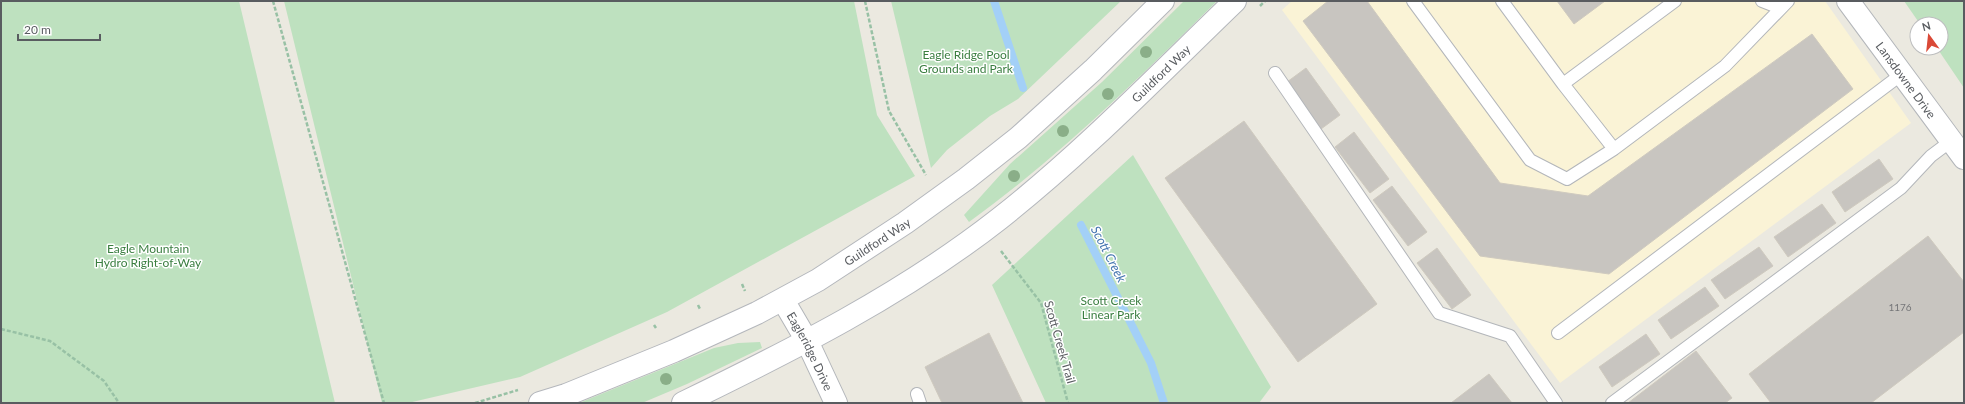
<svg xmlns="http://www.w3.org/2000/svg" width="1965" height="404" font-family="Lato,sans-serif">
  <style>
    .commercial { fill: #faf3d6 }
    .green { fill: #bee1bf }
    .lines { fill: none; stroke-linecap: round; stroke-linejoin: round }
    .stream { stroke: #a3d0f7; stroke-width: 8 }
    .building { fill: #c8c5c0; stroke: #cfcabf }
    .service-casing { stroke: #b3b6ba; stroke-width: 14 }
    .minor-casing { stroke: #b3b6ba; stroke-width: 24 }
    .tertiary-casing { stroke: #b3b6ba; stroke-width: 24 }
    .secondary-casing { stroke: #b4b7bc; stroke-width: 24 }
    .path { stroke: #98c1a5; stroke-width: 2.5; stroke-dasharray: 4 2; stroke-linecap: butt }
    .service { stroke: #fff; stroke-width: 12 }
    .minor { stroke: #fff; stroke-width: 22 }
    .tertiary { stroke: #fff; stroke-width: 22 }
    .secondary { stroke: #fff; stroke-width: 22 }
    .tree { fill: #8aae88 }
    .labels { text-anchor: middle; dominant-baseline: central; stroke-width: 3; stroke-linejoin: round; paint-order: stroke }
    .number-label { font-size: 10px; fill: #757678 }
    .park-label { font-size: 12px; fill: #3a7e40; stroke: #fff }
    .street-label { font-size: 12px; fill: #595c60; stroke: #fff }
    .water-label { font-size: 13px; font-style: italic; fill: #4676b0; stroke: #fff }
  </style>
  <rect width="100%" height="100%" fill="#ebe9e0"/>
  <path class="commercial" d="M1292,1H1825L1911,123L1560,383L1282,10Z"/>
  <path class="green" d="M1,1H239L335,403H1Z
    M284,1H854L877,115L915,176L667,312L520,377L408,403H382Z
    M891,1H1121L1018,99L990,116L947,150L931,168Z
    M1184,1H1217C1138,79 1059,157 969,222L964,215L1010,164L1102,82Z
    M1904,1H1964V88L1937,48H1941V24H1920Z
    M1133,155L1271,387L1259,403H1046L992,285Z
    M760,342L762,348L687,384L642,403H579L714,348L738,343Z"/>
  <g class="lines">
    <path class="stream" d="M994,1L1023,88
      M1081,225L1151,363L1164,403"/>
  </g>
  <path class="building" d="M1328,1H1367L1500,183L1588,196L1812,34L1853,89L1609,274L1480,256L1303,21Z
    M1557,1H1605L1574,24Z
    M1306,68L1340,115L1321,129L1287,82Z
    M1244,121L1377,304L1298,362L1165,178Z
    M1354,132L1389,179L1370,193L1335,147Z
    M1879,159L1893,179L1845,212L1832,192Z
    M1392,186L1427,232L1408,246L1373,200Z
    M1822,204L1836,223L1788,257L1774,237Z
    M1928,236L1964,282V332L1871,403H1771L1749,374Z
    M1759,247L1773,266L1725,299L1711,280Z
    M1437,248L1471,295L1452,309L1417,263Z
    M1705,287L1719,306L1671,339L1658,320Z
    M989,333L1023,403H942L925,367Z
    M1646,334L1660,354L1612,387L1599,367Z
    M1696,351L1732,398L1725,403H1628Z
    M1489,374L1512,403H1451Z"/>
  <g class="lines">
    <defs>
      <path id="service" d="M1413,1L1530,160L1567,179L1614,149
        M1502,1L1563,84L1614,149L1725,66L1788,1
        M1762,1L1780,8
        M1275,73L1439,313L1510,336L1556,403
        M1563,84L1675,1
        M1558,333L1902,74
        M917,394L920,403
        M1612,403L1901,188L1931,156L1951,141"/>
      <g id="minor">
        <path id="s1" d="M783,300L807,341L836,403"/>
      </g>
      <g id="tertiary">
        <path id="s2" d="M1848,1L1964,158"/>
      </g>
      <g id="secondary">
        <path id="s3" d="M540,403L566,395L674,351L757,313L818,280L905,223L966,179L1018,138L1093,70L1163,1"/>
        <path id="s4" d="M683,403C792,350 902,295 999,219C1083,153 1158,75 1235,1"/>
      </g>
    </defs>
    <use href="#service" class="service-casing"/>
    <use href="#minor" class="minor-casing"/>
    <use href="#tertiary" class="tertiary-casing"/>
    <use href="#secondary" class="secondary-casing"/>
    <path class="path" d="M273,1L384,403
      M865,1L889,111L926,175
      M1260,6L1265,1
      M1001,251L1041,303L1068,403
      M742,284L745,291
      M698,305L700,309
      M654,325L656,328
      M1,329L50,341L104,381L119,403
      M475,403L518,390"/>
    <use href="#service" class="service"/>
    <use href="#minor" class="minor"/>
    <use href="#tertiary" class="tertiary"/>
    <use href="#secondary" class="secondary"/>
  </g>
  <g class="tree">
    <circle cx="1146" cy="52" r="6"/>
    <circle cx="1108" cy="94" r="6"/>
    <circle cx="1063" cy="131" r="6"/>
    <circle cx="1014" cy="176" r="6"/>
    <circle cx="666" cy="379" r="6"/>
  </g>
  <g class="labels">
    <g class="number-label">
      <text x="1900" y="307">1176</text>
    </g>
    <g class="park-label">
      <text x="966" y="54">Eagle Ridge Pool<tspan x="966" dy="14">Grounds and Park</tspan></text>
      <text x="148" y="248">Eagle Mountain<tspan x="148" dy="14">Hydro Right-of-Way</tspan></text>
      <text x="1111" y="300">Scott Creek<tspan x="1111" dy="14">Linear Park</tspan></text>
    </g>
    <g class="street-label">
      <text stroke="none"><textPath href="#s4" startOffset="584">Guildford Way</textPath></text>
      <text stroke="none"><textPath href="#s2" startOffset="98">Lansdowne Drive</textPath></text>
      <text stroke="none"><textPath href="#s3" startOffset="375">Guildford Way</textPath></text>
      <text transform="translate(1060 342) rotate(74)">Scott Creek Trail</text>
      <text stroke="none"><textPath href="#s1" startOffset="58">Eagleridge Drive</textPath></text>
    </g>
    <g class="water-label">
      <text transform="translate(1109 254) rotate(63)">Scott Creek</text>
    </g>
  </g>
  <rect width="1965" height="404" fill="none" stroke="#595c60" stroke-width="4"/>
  <g transform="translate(1929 36) rotate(345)"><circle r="19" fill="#ffffff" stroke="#bdbebf"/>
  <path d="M0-3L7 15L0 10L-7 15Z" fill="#da4937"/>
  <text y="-6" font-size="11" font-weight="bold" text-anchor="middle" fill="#595c60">N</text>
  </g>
  <path d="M18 34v6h82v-6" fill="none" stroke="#595c60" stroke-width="2"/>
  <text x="24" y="34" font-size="12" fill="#595c60" stroke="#ffffff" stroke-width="3" paint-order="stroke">20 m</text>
</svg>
